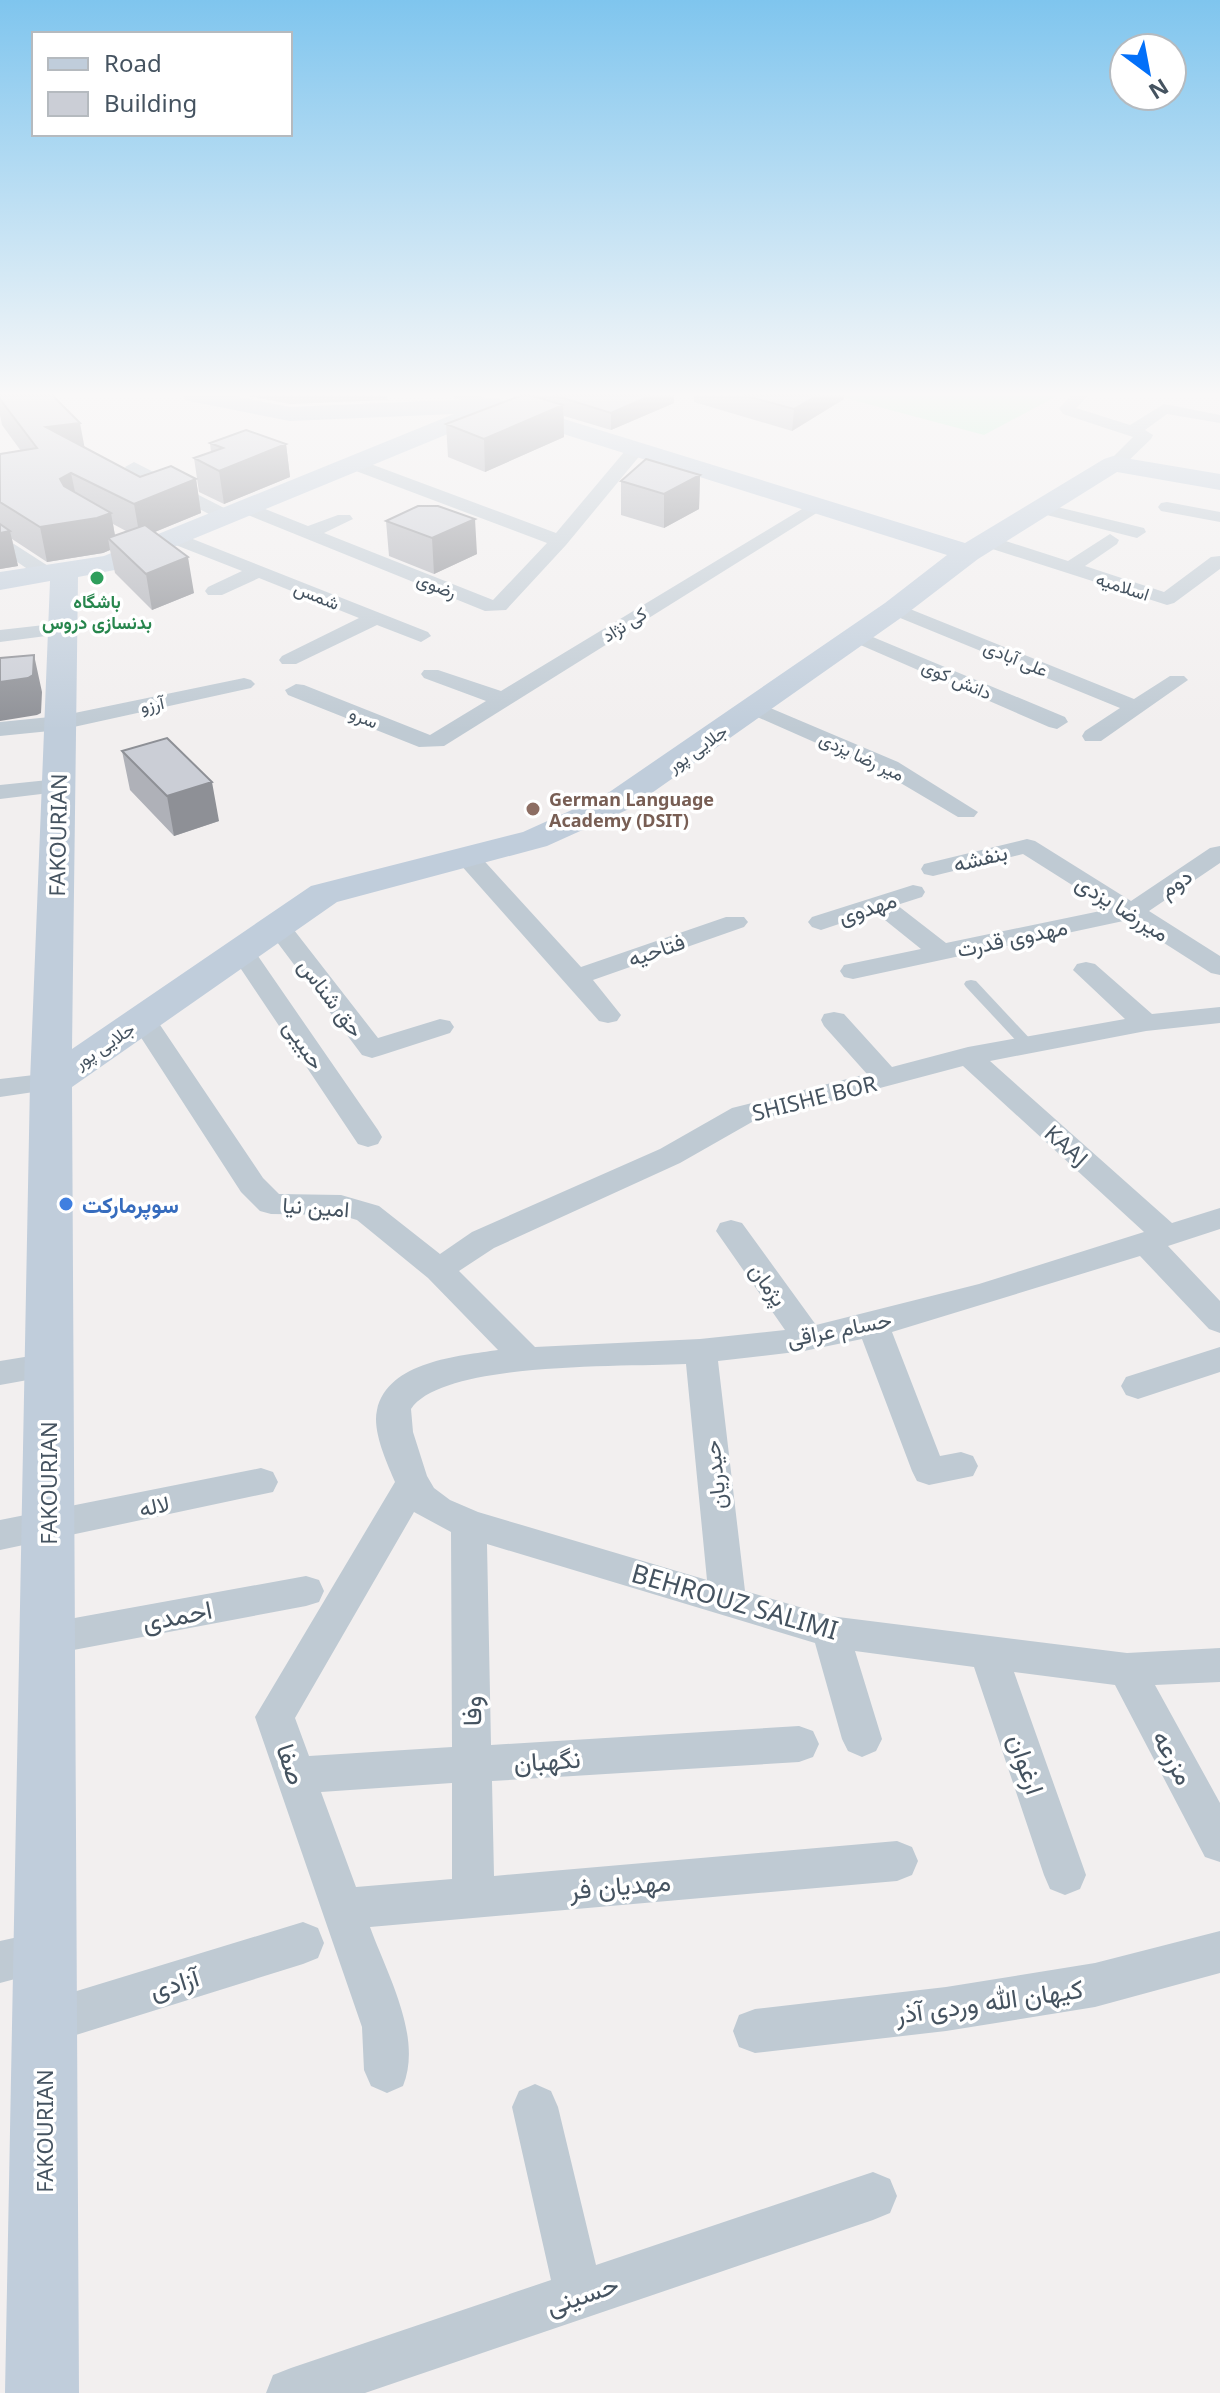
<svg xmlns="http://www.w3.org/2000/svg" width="1220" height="2393" font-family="'Noto Sans',Vazirmatn,sans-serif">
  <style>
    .green { fill: #b9f5d0 }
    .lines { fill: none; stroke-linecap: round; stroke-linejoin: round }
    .lane { fill: #bfcad3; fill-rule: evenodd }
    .street { fill: #bfcad3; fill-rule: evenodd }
    .secondary { fill: #c0cddb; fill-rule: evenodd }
    .wall { fill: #afb1b8; fill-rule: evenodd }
    .shaded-wall { fill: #8e9096 }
    .building { fill: #cbced6; stroke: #8e9096; stroke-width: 2 }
    .leisure-dot { fill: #2e9e5b; stroke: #fff; stroke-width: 3 }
    .education-dot { fill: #8d6e63; stroke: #fff; stroke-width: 3 }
    .shop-dot { fill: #3f7fe0; stroke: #fff; stroke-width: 3 }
    .labels { text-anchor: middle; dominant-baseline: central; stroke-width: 7; stroke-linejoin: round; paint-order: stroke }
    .far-street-label { font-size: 18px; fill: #455360; stroke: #fff }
    .far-leisure-label { font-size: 18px; font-weight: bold; fill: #27864d; stroke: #fff }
    .far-education-label { font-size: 18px; font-weight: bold; fill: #785e54; stroke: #fff; text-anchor: start }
    .street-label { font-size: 22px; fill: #455360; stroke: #fff }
    .shop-label { font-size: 22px; font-weight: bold; fill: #366cbe; stroke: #fff; text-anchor: start }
    .near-street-label { font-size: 26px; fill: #455360; stroke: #fff }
  </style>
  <rect width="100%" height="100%" fill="#f2efef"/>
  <path class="green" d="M834,395H1059L984,435Z"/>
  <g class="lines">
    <path class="lane" d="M971,980L976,981L1033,1042L1035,1045L1033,1048H1023L966,987L964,984L966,981Z"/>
    <path class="street" d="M453,395H478L504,405L496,410L455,398Z
      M1072,395H1089L1076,408L1130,425L1164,404L1220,415V423L1167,414L1145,430L1153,435L1151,439L1122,467L1116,468L1107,463L1133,437L1063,414L1059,408Z
      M636,444L645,449L642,453L566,545L506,610L485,611L243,513L240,509L243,505H255L308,526L338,515H350L353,519L324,533L493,600L547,543L348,468L345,464L348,460H360L556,533L630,445Z
      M134,462L234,513L237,517L234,521H222L128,471L125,467Z
      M817,500L826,505L823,509L444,746L419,747L288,695L285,690L296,684L304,685L430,735L486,701L424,678L421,674L424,670H438L501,691Z
      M1167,502L1220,512V522L1161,511L1158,507L1161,503Z
      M1041,503L1144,528L1146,532L1137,538L1035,512L1032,508L1035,504Z
      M175,532L428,632L431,636L421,642L377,625L296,664H282L279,660L282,656L359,618L259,578L222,595H208L205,591L208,587L242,571L168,542L166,538L168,534Z
      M1110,534L1119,540L1117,544L1085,566L1164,592L1211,557L1220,556V569L1174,603L1167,605L980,545L978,541L987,535L1068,561Z
      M0,535L56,571L59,575L56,579H42L0,550Z
      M895,603L1134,699L1170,676H1184L1188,680L1101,741H1085L1082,736L1085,731L1120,708L888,613L885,609L888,605Z
      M62,623L69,625L72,629L69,633L0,642V630Z
      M856,630L1065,717L1068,722L1057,729L1049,727L849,640L846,636L849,632Z
      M244,678L251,680L255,684L251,688L60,730L0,736V722L60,716Z
      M754,701L898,762L978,812L974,817H958L882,772L746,712L743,707Z
      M58,779L66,781L69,786L66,791L0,799V785Z
      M1027,839L1035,841L1131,901L1210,848L1220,846V863L1149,911L1220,956V975L1211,973L1128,920L853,979L844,977L840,971L844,965L921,949L875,912L821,930L812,927L808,922L812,917L913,885L922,887L925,892L922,897L897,905L946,943L1110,909L1023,854L933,876L924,874L921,869L924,864Z
      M468,851L477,853L581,967L726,917H744L748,922L744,927L593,980L621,1015L617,1021L608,1023L599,1021L459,863L456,858L459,853Z
      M278,918L287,921L378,1038L440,1019L450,1021L454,1027L450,1033L382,1055L372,1058L362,1055L265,926L269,921Z
      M242,943L251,946L378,1130L382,1137L378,1144L368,1147L358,1144L229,951L233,946Z
      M1086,962L1095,964L1152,1014L1220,1007V1023L1146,1031L990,1061L1172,1223L1220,1208V1229L1168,1246L1220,1301V1333L1209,1329L1140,1256L892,1332L940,1456L961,1452L973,1456L978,1466L973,1476L929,1485L917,1481L912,1471L862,1339L804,1351L718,1361L745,1591L830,1616L1127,1653L1220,1648V1682L1155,1685L1220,1803V1862L1205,1857L1115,1685L1014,1672L1086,1875L1080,1889L1065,1895L1050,1889L1044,1875L974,1667L855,1651L882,1739L876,1751L862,1757L848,1751L842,1739L815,1643L487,1544L491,1745L799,1726L813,1731L819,1744L813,1757L799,1762L492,1781L494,1876L897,1841L912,1847L918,1861L912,1875L897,1881L370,1927C387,1974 423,2037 403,2086L387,2093L371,2086L364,2070L362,2027L255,1717L395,1482C387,1463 372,1431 377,1410C388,1361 459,1356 498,1350L428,1278L357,1220L340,1215L271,1214L260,1211L241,1192L129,1019L132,1013L142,1011L152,1013L263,1178L279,1194L341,1195L379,1206L440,1254L472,1232L660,1149L732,1108L867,1074L824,1026L821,1020L824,1014L834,1012L844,1014L892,1067L968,1047L1125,1019L1073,970L1077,964ZM963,1066L1144,1232L979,1284L816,1325L742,1223L731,1220L720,1223L716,1231L785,1330L700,1339L535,1347L459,1271L494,1248L680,1163L752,1122ZM686,1364L707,1580L478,1512L450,1500L434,1488L427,1476L413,1432L411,1409C443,1361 627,1367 686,1364ZM414,1512L451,1532L452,1747L309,1756L295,1718ZM452,1783V1879L356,1887L321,1792Z
      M51,1073L61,1076L65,1082L61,1088L0,1097V1079Z
      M1220,1347V1372L1138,1399L1126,1395L1121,1386L1126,1377Z
      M49,1353L61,1356L65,1365L61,1374L0,1385V1361Z
      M261,1468L273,1472L278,1482L273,1492L0,1550V1520Z
      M306,1576L319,1580L324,1591L319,1602L306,1606L47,1655L34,1650L28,1639L34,1628L47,1623Z
      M303,1922L318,1928L324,1943L318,1958L303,1964L44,2045L28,2039L22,2023L28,2007L44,2001Z
      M45,1931L60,1937L67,1952L60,1967L0,1983V1941Z
      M1220,1931V1973L1095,2007L946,2031L755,2053L739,2047L733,2031L739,2015L755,2009L946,1987L1095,1963Z
      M535,2084L551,2091L558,2107L596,2265L873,2172L890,2179L897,2196L890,2213L873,2220L365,2393H266L273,2375L291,2368L551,2280L512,2107L519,2091Z"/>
    <path class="secondary" d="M182,395H229L290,407L496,398L965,543L1104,459L1113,456L1220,474V490L1117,472L978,559L905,615L629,809L547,846L337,902L72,1087L79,2393H5L30,1082L50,581L0,590V572L104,556L454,414L290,421L194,402L186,400ZM494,412L947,555L885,603L605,795L523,832L311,886L72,1049L78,577L120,569L477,422L480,417L477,413Z"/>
  </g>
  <path class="wall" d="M0,395L84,448L140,477L196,479L201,513L155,532L194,593L152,610L115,573L110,550L103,553L47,562L12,539L18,566L0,569V454L21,451L2,425L0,415ZM113,524L126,531L115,536Z
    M244,395H387L388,400L290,404Z
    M522,395H674V403L611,430L564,416V437L485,472L448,457L446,424Z
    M694,395H844V399L792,431L694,402Z
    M210,443L286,444L290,477L224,504L199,492L194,458L211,452Z
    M700,475L699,509L664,528L621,515V481Z
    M386,521L477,554L434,574L389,556Z
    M122,751L219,821L174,836L130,790Z"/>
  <path class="shaded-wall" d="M652,395H674V403L611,430V413Z
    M818,395H844V399L792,431L794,409Z
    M563,405L564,437L485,472L484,439Z
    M80,423L86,455L46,427Z
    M286,444L290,477L224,504L219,471Z
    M71,473L78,506L60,479Z
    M700,475L699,509L664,528V494Z
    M196,479L201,513L140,538L134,504Z
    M111,513L117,547L108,538L110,550L103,553L47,562L40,527Z
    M475,519L477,554L434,574L432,538Z
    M0,525L10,531L18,566L0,569Z
    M188,557L194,593L152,610L146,574Z
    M34,655L42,692L41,713L37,715L0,721V682Z
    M212,782L219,821L174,836L167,796Z"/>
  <path class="building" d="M0,395H52L80,423L46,427L140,477L171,466L196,479L134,504L71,473L60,479L64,486L111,513L97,518L40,527L0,502V454L37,448L0,399Z
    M522,395H530L563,405L484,439L446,424Z
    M553,395H652L611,413Z
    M743,395H818L794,409Z
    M246,430L286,444L219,471L194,458L223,448L210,443Z
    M646,459L700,475L664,494L621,481Z
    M418,506H438L475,519L432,538L386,521Z
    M0,524L10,531L0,533Z
    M145,525L188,557L146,574L108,538Z
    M34,655L33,675L28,678L0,682V658Z
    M167,738L212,782L167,796L122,751Z"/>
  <linearGradient id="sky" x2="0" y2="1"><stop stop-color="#7fc5ee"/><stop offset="0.54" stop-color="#f9f8f8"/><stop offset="1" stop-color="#f9f8f8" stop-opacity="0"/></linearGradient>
  <rect width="1220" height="730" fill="url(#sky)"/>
  <circle class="leisure-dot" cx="97" cy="578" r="8"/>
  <circle class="education-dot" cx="533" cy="809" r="8"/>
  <circle class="shop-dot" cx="66" cy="1204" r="8"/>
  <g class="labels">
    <g class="far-street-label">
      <text transform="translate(437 585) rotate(22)">رضوی</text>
      <text transform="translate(1123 586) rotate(18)">اسلامیه</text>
      <text transform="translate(317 595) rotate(22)">شمس</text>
      <text transform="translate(624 624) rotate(-32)">کی نژاد</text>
      <text transform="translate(1016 658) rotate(22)">علی آبادی</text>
      <text transform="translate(957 679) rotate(23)">دانش کوی</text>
      <text transform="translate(152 704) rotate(-12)">آرزو</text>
      <text transform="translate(364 717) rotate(22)">سرو</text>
      <text transform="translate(697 748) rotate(-35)">جلایی پور</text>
      <text transform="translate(862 756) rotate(25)">میر رضا یزدی</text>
      <text transform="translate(104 1045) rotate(-34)">جلایی پور</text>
    </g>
    <g class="far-leisure-label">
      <text x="97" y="601">باشگاه<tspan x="97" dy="21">بدنسازی دروس</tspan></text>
    </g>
    <g class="far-education-label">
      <text x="549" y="799">German Language<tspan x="549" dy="21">Academy (DSIT)</tspan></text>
    </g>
    <g class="street-label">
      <text transform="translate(57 835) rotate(-89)">FAKOURIAN</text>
      <text transform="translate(980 857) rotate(-14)">بنفشه</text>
      <text transform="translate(1175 882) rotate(-34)">دوم</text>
      <text transform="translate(867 907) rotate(-18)">مهدوی</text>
      <text transform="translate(1123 907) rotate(32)">میررضا یزدی</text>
      <text transform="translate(1012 937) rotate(-12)">مهدوی قدرت</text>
      <text transform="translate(656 949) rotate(-19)">فتاحیه</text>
      <text transform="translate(332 997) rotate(53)">حق شناس</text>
      <text transform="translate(305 1044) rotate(56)">حبیبی</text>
      <text transform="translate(814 1097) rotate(-14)">SHISHE BOR</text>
      <text transform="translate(1067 1145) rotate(42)">KAAJ</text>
      <text transform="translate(316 1206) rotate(4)">امین نیا</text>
      <text transform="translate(769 1284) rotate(54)">پژمان</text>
      <text transform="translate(839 1328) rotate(-11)">حسام عراقی</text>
      <text transform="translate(714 1475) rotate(-96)">حیدریان</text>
      <text transform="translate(48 1483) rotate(-90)">FAKOURIAN</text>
      <text transform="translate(154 1505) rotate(-12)">لاله</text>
      <text transform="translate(44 2131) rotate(-90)">FAKOURIAN</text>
    </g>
    <g class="shop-label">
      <text x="82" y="1204">سوپرمارکت</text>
    </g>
    <g class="near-street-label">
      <text transform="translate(735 1601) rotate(16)">BEHROUZ SALIMI</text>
      <text transform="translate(177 1615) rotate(-11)">احمدی</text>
      <text transform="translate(471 1711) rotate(-91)">وفا</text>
      <text transform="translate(1174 1757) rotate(62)">مزرعه</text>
      <text transform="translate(547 1760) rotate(-4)">نگهبان</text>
      <text transform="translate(292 1764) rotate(71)">صفا</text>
      <text transform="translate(1027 1764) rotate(71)">ارغوان</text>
      <text transform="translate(620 1885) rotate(-5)">مهدیان فر</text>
      <text transform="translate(174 1983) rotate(-17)">آزادی</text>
      <text transform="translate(989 2001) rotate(-8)">کیهان الله وردی آذر</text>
      <text transform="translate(582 2294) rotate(-19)">حسینی</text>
    </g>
  </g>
  <rect x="32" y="32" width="260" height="104" fill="#ffffff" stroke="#b5babf" stroke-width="2"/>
  <rect x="48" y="58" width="40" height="12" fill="#c0cddb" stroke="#b5babf" stroke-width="2"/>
  <text x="104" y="72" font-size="24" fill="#455360">Road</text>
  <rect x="48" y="92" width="40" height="24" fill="#cbced6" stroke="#b5babf" stroke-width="2"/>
  <text x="104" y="112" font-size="24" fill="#455360">Building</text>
  <g transform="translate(1148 72) rotate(148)"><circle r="38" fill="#ffffff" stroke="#b5babf" stroke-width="2"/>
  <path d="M0-6L14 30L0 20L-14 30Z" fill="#0370f9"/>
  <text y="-12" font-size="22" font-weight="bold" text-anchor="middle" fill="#455360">N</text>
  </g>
</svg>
